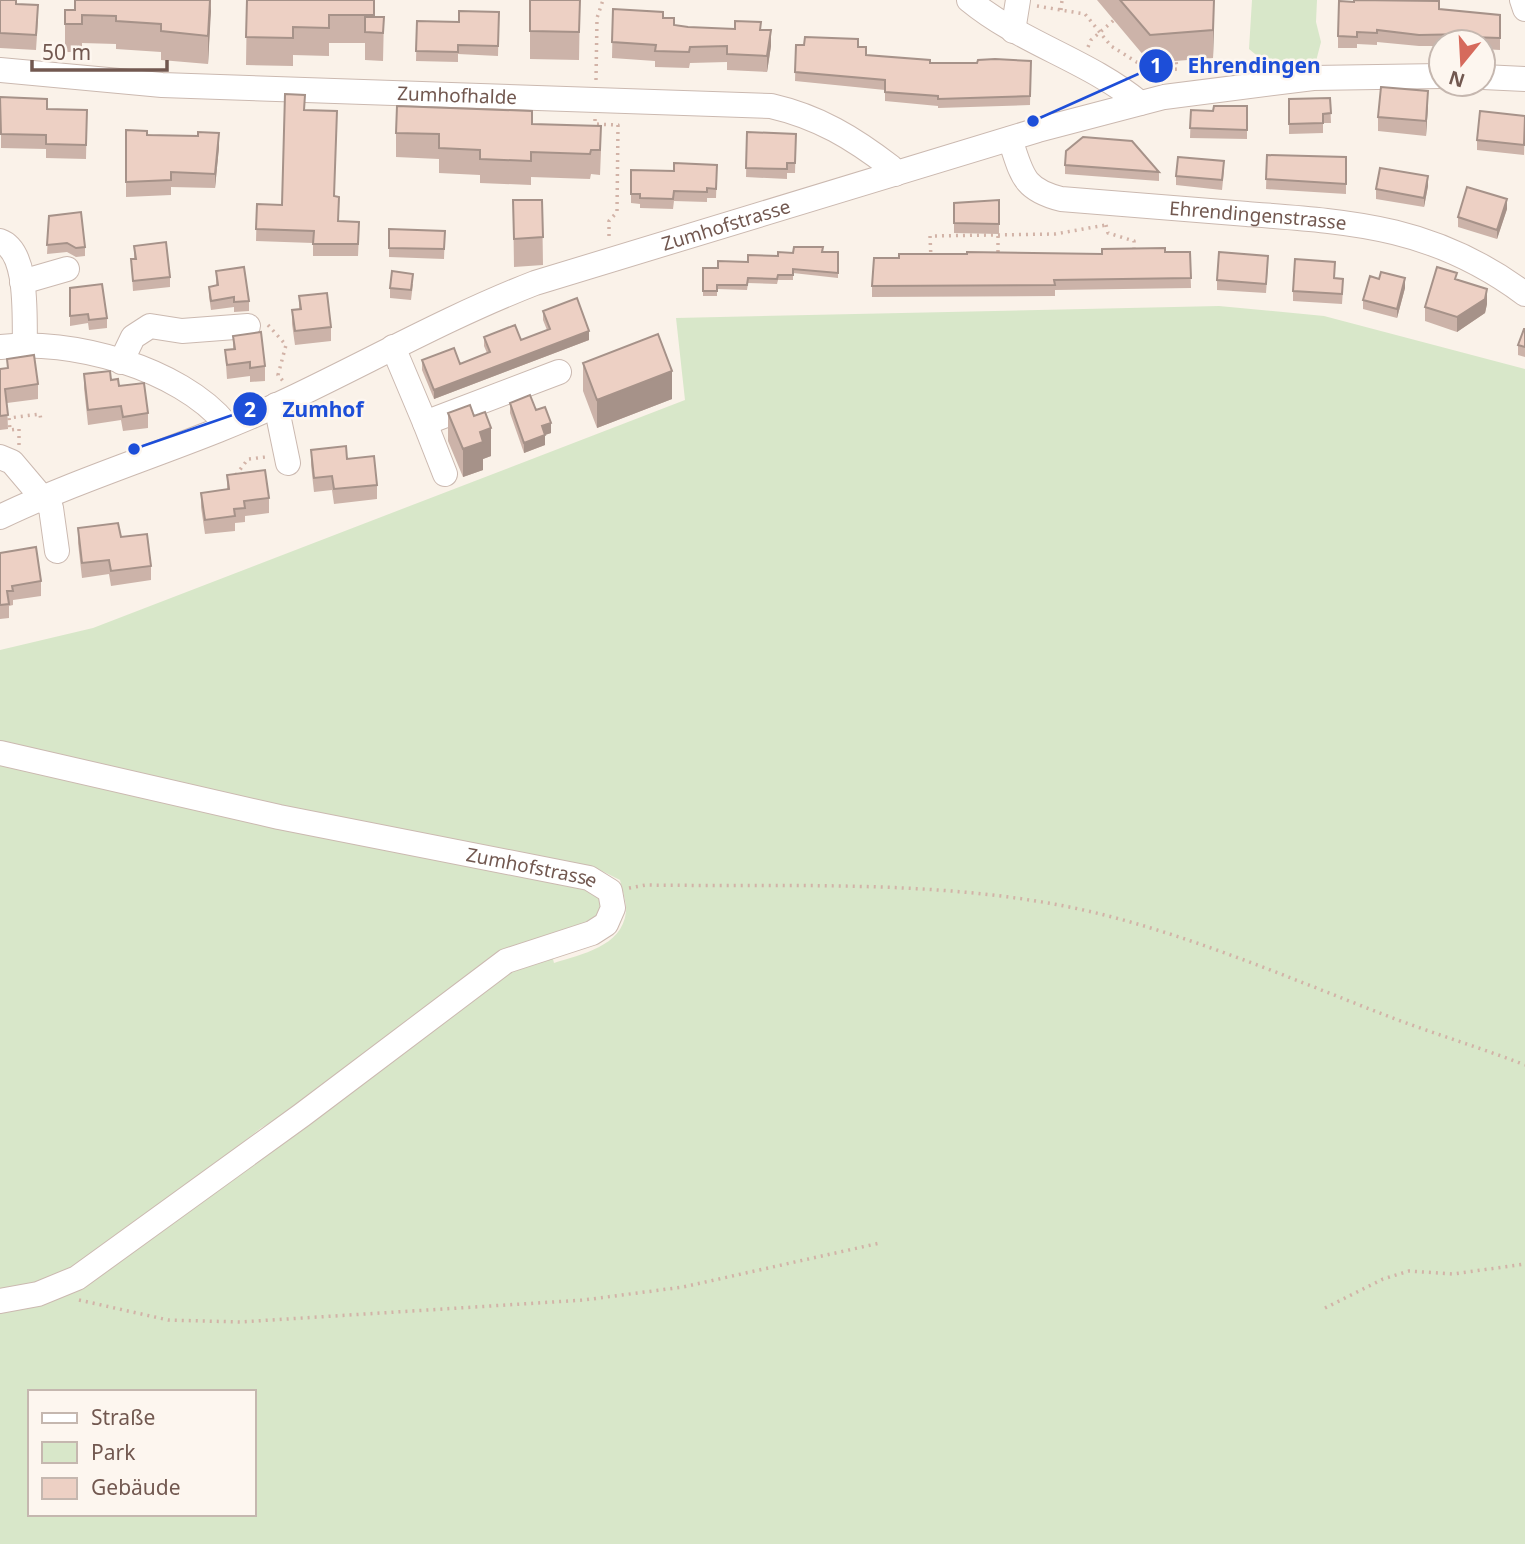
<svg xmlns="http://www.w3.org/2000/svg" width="1525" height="1544" font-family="'Noto Sans',sans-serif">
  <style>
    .green { fill: #d8e7c9; fill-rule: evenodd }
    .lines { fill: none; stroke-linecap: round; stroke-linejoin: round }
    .minor-casing { stroke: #cbb9b0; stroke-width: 26 }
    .path { stroke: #d2b3a7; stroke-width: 3.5; stroke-dasharray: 2 5; stroke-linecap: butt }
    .minor { stroke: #fff; stroke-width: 24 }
    .wall { fill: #ccb3a9 }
    .shaded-wall { fill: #a69289 }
    .building { fill: #edd0c4; stroke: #a69289; stroke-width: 2 }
    .labels { text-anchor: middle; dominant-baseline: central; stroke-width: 5; stroke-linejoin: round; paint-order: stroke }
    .street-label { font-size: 19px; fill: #725850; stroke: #fdf6ef }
    .leader { fill: none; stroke: #1d4ed8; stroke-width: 2.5 }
    .callout-dot { fill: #1d4ed8; stroke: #fdf6ef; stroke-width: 2.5 }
    .mark-label { font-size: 21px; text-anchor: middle; font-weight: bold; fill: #fff }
    .callout-label { font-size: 21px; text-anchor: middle; font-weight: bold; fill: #1d4ed8; stroke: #fdf6ef; stroke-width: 5; stroke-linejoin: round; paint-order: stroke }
  </style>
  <rect width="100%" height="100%" fill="#faf2e9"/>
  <path class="green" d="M1252,0H1317L1316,22L1321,42L1315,65C1283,76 1273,69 1249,49Z
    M1219,306L1324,316L1525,369V1544H0V1306L29,1298L485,983L551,951L554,963C581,954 622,947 626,912C627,903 622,889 620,880L594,867L0,749V650L93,628L685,400L676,318ZM30,1392H254V1514H30Z
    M0,760L603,891L601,918L506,954L286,1114L261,1128L117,1243L44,1283L0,1290Z"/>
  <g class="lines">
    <defs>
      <g id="minor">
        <path d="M969,0C1021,43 1088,60 1140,103"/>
        <path d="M1522,0L1525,9"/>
        <path d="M1013,31L1018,0"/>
        <path id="s1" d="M0,70L162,85L771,106C819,117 853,138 891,167L895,174"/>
        <path d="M1483,77L1525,79"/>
        <path id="s2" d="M1010,139C1022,174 1022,189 1061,199C1123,204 1185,209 1247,214C1355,222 1435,227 1525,294"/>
        <path d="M0,241C29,251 24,317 25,344"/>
        <path d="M22,282L67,269"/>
        <path d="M0,347C70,338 180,368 226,424"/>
        <path d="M393,347L425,423L559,372"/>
        <path d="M121,362L133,337L150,326L182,331L248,326"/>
        <path d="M276,405L288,463"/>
        <path d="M425,423L445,474"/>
        <path d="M0,457L12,462L51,508L57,551"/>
        <path id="s3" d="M0,517C94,472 196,444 290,399C372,360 450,316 535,283L1038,130L1164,97L1313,78L1441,76"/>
        <path id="s4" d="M0,753L279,817L589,878L610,891L613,908L606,924L592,933L506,961L302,1115L77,1278L38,1294L0,1301"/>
      </g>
    </defs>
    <use href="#minor" class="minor-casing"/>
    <path class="path" d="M1037,6L1085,14L1111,46L1151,71L1177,69L1176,61
      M1061,10L1062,0
      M1088,47L1091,40L1114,20
      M596,80L597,18L603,0
      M595,119V124L618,125L617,212L609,221V239
      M1106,225L1108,233L1134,241V251
      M998,236V255
      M931,259L930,236L1055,234L1106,225
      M268,325L286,345L278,375L283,381
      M19,445V429L10,430L9,418L40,414L41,421
      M236,475L248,459L266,457
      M629,888L646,885C780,887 916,880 1048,903C1160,922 1279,974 1385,1015C1431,1033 1479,1047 1525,1065
      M79,1300L168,1320L240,1322L584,1300L683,1287L880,1243
      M1325,1308L1383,1279L1409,1271L1453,1274L1525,1264"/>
    <use href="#minor" class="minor"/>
  </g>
  <path class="wall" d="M0,0L16,4L38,20L36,50L0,48Z
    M211,0L208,64L161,60V52L116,49V44L82,43V52H65V24L75,10Z
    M247,0H375L374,17H384L383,61L365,60V43H329V56L293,55V66L246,65Z
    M530,0H580L579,60L530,59Z
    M1097,0H1214L1213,58L1150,63Z
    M613,9L663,18L674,25L688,27L761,30L771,46L767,72L727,70V62L690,63L689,68L655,67V61L612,58Z
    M1439,9L1500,15V50L1483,49V42H1441V46H1419L1377,42V45L1357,44V48H1338V36Z
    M499,12L498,56L458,54V62L416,61L417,21L459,22Z
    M796,45L858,47L866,55L930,63H977L1031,61L1030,105L938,108V106L885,101V90L795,81Z
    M0,97L47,109L87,110L86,159L46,158V149L1,148V134H0Z
    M1330,98L1331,123H1323V133L1289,134V99Z
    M1428,105L1426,136L1378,131V117Z
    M1247,106V139L1190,138L1191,110L1213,111Z
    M305,110L334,196L338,221L359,234L358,256H313V243L256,241L257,204L282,205Z
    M1525,116L1524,155L1477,150V140Z
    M532,124L601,151L600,175L591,174L590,179L531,177V185L480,183V175L439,173V159L396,157V133Z
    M126,130L219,147L215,188L171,187V195L126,197Z
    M747,132L796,134L795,173H787V179L746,177Z
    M1267,155L1346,157V194L1266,189Z
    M717,165L716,198H707V202L674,201L673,209L640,208V204L631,203V170L674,171Z
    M1065,165L1159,172V181L1065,174Z
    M1224,171L1222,190L1176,185V176Z
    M1428,186L1424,207L1376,199V189Z
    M513,200H542L543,265L514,267Z
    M999,200V234L954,233V203Z
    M1507,209L1497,239L1458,227V217Z
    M49,216L85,247V256L76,257L67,252L47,254Z
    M389,229L445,231L444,259L389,257Z
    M134,246L170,277V287L133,291L131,259H134Z
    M822,252H838V278L793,273V280H778L777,284L748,283L747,290L717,289V296H703V268H718L793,253Z
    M1190,252L1191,288L1055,290V296L872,297V286L899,258L1102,254Z
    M1268,265L1266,293L1217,290V280Z
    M216,271L249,301V311L234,312V307L211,310L209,296V287L216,286Z
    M1334,278L1343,289L1342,304L1293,301V291Z
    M1379,279L1405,288L1397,318L1363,309V300Z
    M1457,280L1487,304L1485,313L1457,332L1425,321V307Z
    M413,284L411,300L390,298V288Z
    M70,288L107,318V328L89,330L88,323L70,326Z
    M299,296L331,327V341L295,345L292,324V310L299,309Z
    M543,311L589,340L434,399L422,370V360L460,364L487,353L484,346V337L521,340L547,330L543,320Z
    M1525,329V357L1518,355V345Z
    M233,336L265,366V381L250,382V376L227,379L225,350L233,349Z
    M7,359L38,384V399L7,403L8,429L0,430V369L7,368Z
    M583,363L672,399L597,428L583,391Z
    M84,374L111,380L119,386L148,413V428L123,431L121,420L88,425L84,388Z
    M510,403L536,410L551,433L545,435V445L524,453L510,413Z
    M448,413L491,456L483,459V470L463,477L448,441Z
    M311,450L347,459L377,485V499L334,504L332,490L314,492L311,465Z
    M227,475L269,498V513L245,516V522L235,523V531L205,534L201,507V493L227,490Z
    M78,528L121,537L151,566V580L111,586L109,574L82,578L78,543Z
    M0,553L41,581V596L13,600V605L9,606V618L0,619Z"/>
  <path class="shaded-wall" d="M210,0L211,11L208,64V36Z
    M1214,0V28L1213,58V30Z
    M771,30V46L767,72V56Z
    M1428,91V105L1426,136V121Z
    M219,133V147L215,188V174Z
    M1428,176V186L1424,207V198Z
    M1507,199V209L1497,239V230Z
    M1405,278V288L1397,318V309Z
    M1487,289V304L1485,313L1457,332V317Z
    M589,331V340L434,399V390Z
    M672,371V399L597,428V400Z
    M551,423V433L542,436V426Z
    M491,428V456L483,459V470L463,477V449L480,432Z
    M545,435V445L524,453V443Z"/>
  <path class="building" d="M0,0H16V4L38,5L36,35L0,33Z
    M75,0H210L208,36L161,31V24L116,21V16L82,15V24H65V10H75Z
    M247,0H374V15H329V28L293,27V38L246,37Z
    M530,0H580L579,32L530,31Z
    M1120,0H1214L1213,30L1150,35Z
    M1354,0L1439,1V9L1500,15V38L1469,37V34L1419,35L1377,30V33L1357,32V37L1338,36L1339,1L1354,2Z
    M613,9L663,12V18H674V25L688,27L735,29V21L761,22L760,30H771L767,56L727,54V46L690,47L689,52L655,51L656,45L612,42Z
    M459,11L499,12L498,46L458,45V52L416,51L417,21L459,22Z
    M365,17H384L383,33L365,32Z
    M805,37L858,39V47H866V55L930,60V63H977L978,60L995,59L1031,61L1030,96L938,99V96L885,92V80L795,72L796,45H804Z
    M1381,87L1428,91L1426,121L1378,117Z
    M285,94L305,95L304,110L337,111L334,196L339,197L338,221L359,222L358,244H313L314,231L256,229L257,204L282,205Z
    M0,97L47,99V109L87,110L86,145L46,144V135L1,134Z
    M1330,98L1331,113L1323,114V123L1289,124V99Z
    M397,106L532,111V124L601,126L600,150H591L590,154L531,152V161L480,159V150L439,148V134L396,133Z
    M1214,106H1247V130L1190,128L1191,110L1213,111Z
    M1480,111L1525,116L1524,145L1477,140Z
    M126,130L147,131V135L198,136V132L219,133L215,174L171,172V180L126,182Z
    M747,132L796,134L795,163H787V169L746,168Z
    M1083,137L1132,141L1159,172L1065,165L1066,151Z
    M1267,155L1346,157V184L1266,179Z
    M1178,157L1224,161L1222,180L1176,176Z
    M674,163L717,165L716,189L707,188V192L674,191L673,199L640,198V194H631V170L674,171Z
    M1380,168L1428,176L1424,198L1376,189Z
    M1467,187L1507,199L1497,230L1458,217Z
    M513,200H542L543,237L514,239Z
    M999,200V224L954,223V203Z
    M81,212L85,247L76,248L67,243L47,245L49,216Z
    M389,229L445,231L444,249L389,248Z
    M166,242L170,277L133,281L131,259H136L134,246Z
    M794,247H823L822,252H838V273L793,269V275H778L777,279L748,278L747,285H717V291H703V268H718V261L748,262V255L778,256V252L793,253Z
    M1165,248V252H1190L1191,278L1054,280L1055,285L872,286L874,258H899V254H967V252L1102,254V249Z
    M1219,252L1268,256L1266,284L1217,280Z
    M1295,259L1335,262L1334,278L1343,279L1342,294L1293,291Z
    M244,267L249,301L234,302V297L211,301L209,287L218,285L216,271Z
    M1437,267L1457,273L1455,279L1487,289L1485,299L1457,317L1425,307Z
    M392,271L413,274L411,290L390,288Z
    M1381,272L1405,278L1397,309L1363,300L1370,276L1379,279Z
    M102,284L107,318L89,320L88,314L70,316V288Z
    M327,293L331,327L295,331L292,310L301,309L299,296Z
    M577,298L589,331L434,390L422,360L454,348L460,364L490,352L484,337L515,325L521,340L550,329L543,311Z
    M1524,329H1525V347L1518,345Z
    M261,332L265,366L250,368V362L227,365L225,350L235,349L233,336Z
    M658,334L672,371L597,400L583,363Z
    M34,355L38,384L5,389L8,415L0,416V369L8,368L7,359Z
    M110,371L111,380L118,379L119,386L144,383L148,413L123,417L121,406L88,410L84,374Z
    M530,395L536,410L545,407L551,423L542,426L545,435L524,443L510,403Z
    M470,405L474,416L485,412L491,428L480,432L483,442L463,449L448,413Z
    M346,446L347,459L374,456L377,485L334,489L332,476L314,478L311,450Z
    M265,470L269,498L244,501L245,508L234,509L235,516L205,520L201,493L229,489L227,475Z
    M118,523L121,537L147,534L151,566L111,571L109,560L82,563L78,528Z
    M36,547L41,581L12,586L13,591H7L9,604L0,605V553Z"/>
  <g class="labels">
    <g class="street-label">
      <text stroke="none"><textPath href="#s1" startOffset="458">Zumhofhalde</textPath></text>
      <text stroke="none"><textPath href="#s2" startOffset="282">Ehrendingenstrasse</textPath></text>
      <text stroke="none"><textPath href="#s3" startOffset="784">Zumhofstrasse</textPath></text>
      <text stroke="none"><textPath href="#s4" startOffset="544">Zumhofstrasse</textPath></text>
    </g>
  </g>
  <path class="leader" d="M1033 121L1156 66M134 449L250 409"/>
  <g class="callout-dot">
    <circle cx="1033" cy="121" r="7"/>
    <circle cx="134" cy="449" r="7"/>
    <circle cx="1156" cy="66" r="18"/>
    <circle cx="250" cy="409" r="18"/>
  </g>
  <g class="mark-label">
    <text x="1156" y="73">1</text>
    <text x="250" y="417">2</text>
  </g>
  <g class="callout-label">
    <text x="1254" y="73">Ehrendingen</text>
    <text x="323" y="417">Zumhof</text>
  </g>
  <rect x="28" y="1390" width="228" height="126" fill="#fdf6ef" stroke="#c5b7af" stroke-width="2"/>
  <rect x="42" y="1413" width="35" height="10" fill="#ffffff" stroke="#c5b7af" stroke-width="2"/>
  <text x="91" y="1425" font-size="21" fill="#725850">Straße</text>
  <rect x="42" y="1442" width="35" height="21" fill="#d8e7c9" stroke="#c5b7af" stroke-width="2"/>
  <text x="91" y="1460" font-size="21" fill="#725850">Park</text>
  <rect x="42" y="1478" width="35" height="21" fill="#edd0c4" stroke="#c5b7af" stroke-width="2"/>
  <text x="91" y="1495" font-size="21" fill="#725850">Gebäude</text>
  <g transform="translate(1462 63) rotate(198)"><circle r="33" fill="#fdf6ef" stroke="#c5b7af" stroke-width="2"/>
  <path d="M0-5L12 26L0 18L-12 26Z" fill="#d66a5c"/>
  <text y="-10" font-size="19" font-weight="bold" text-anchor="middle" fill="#725850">N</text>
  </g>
  <path d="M32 60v10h135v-10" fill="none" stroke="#725850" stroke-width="3.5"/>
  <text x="42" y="60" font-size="21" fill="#725850" stroke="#fdf6ef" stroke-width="5" paint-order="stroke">50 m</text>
</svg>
